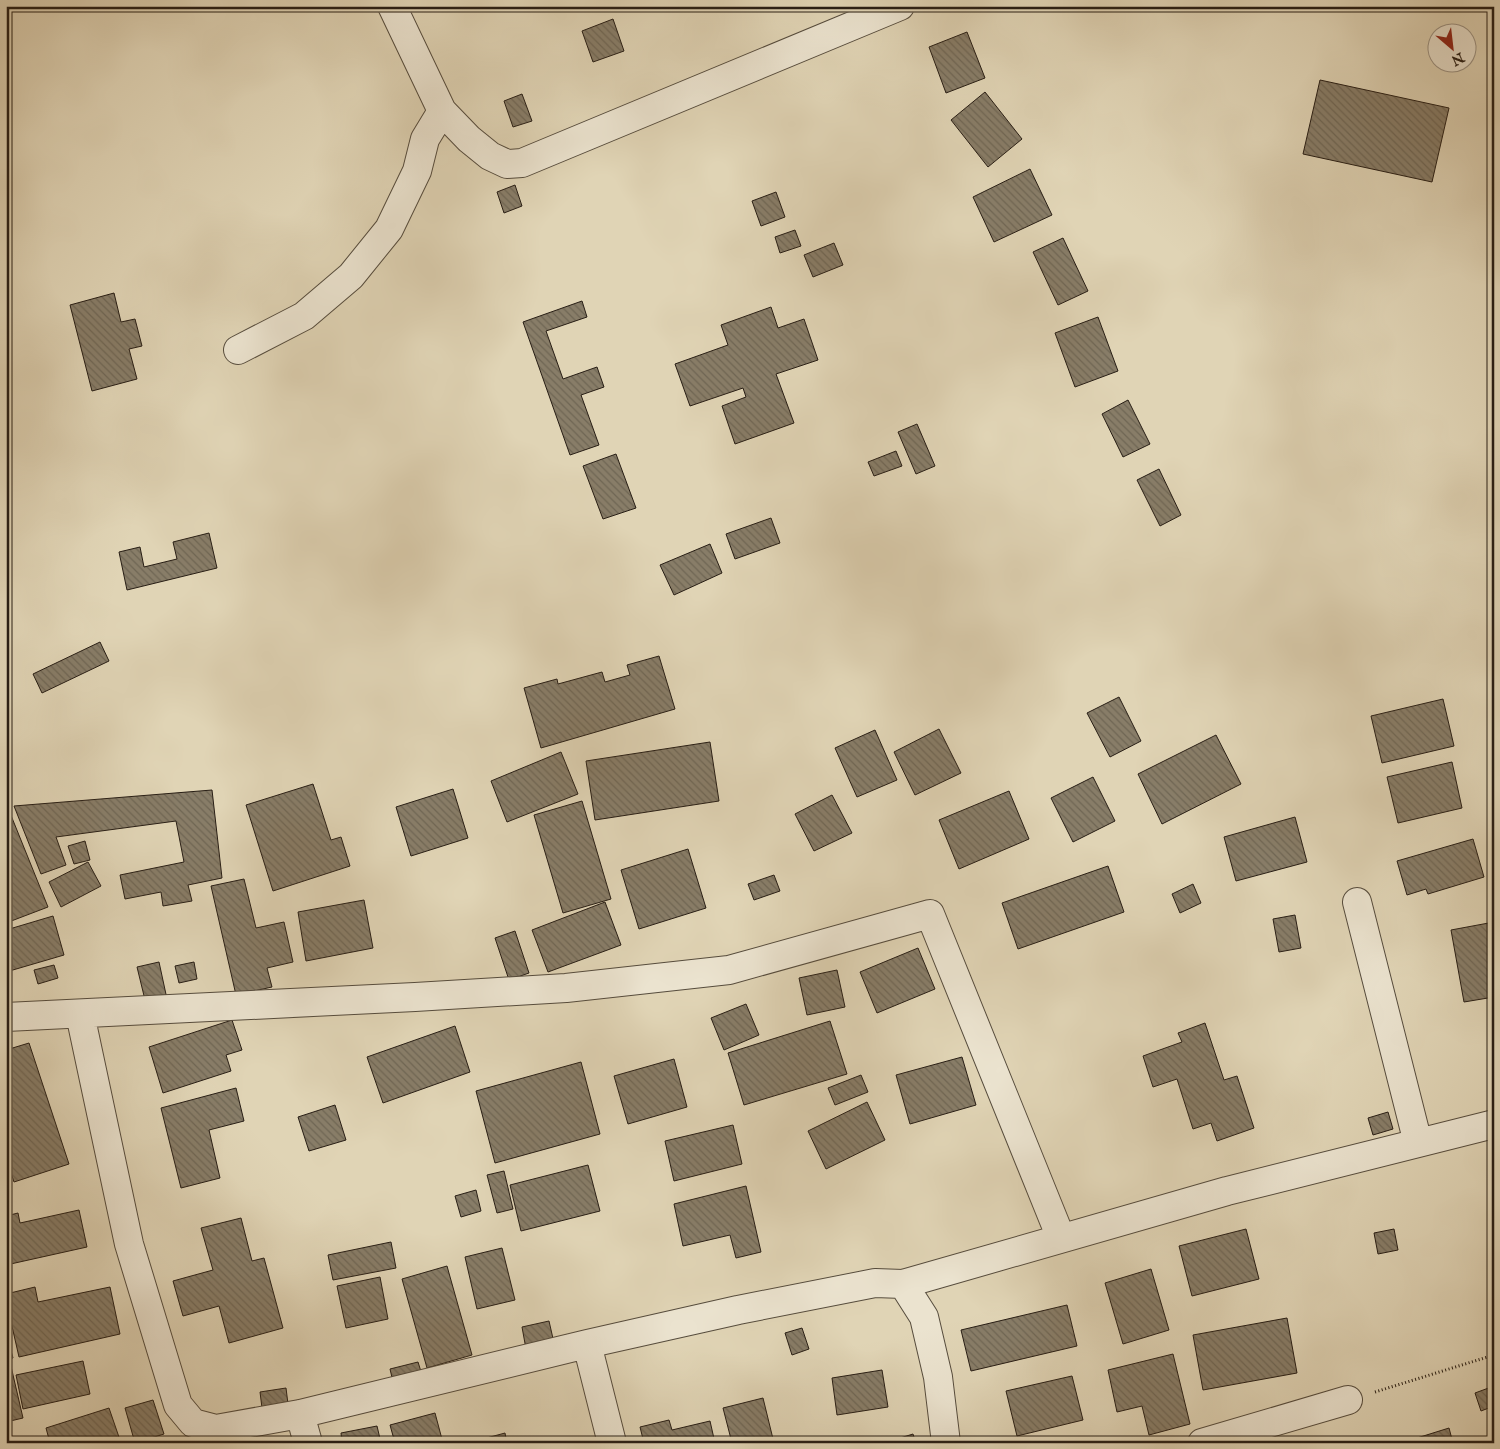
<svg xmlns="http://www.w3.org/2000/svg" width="1500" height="1449" font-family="'IM FELL English',serif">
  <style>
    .building { fill: url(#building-back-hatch); stroke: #281e15 }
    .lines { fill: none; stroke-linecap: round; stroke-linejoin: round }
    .minor-casing { stroke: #564c3d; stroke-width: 30 }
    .path { stroke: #281e15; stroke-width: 3; stroke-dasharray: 1 2.5; stroke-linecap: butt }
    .minor { stroke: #ebe3cf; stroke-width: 28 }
  </style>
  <defs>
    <pattern id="building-back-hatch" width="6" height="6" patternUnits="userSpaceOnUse" patternTransform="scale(1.25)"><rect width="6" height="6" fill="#887d68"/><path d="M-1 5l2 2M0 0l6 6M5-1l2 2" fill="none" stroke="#6f6654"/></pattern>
  </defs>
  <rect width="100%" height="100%" fill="#e0d4b5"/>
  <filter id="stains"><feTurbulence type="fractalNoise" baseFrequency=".004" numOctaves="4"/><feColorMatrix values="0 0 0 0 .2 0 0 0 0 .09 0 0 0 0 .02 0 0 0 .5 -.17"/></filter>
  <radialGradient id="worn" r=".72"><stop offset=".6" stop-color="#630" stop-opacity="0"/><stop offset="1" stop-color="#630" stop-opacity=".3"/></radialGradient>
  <path class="building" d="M613,19L624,51L593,62L582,31Z
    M967,32L985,78L946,93L929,47Z
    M1320,80L1449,108L1432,182L1303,154Z
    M985,92L1022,139L988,167L951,120Z
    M522,94L532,121L513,127L504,101Z
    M1030,169L1052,215L994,242L973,197Z
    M515,185L522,206L504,213L497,192Z
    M776,192L785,217L761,226L752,201Z
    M795,230L801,246L780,253L775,237Z
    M1063,238L1088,291L1058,305L1033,252Z
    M834,243L843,265L813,277L804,255Z
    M114,293L121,322L135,319L142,346L129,349L137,379L92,391L70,305Z
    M582,301L587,317L546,331L563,379L597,367L604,387L581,395L599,445L570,455L523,322Z
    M771,307L778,328L804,319L818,360L776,374L794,423L735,444L722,406L746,397L743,388L690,406L675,364L728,345L721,325Z
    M1098,317L1118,371L1075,387L1055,333Z
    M1128,400L1150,444L1123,457L1102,414Z
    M917,424L935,466L916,474L898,432Z
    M896,451L902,466L874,476L868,462Z
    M616,454L636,508L603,519L583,466Z
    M1159,469L1181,515L1160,526L1137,480Z
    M771,518L780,543L735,559L726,534Z
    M209,533L217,568L127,590L119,552L140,547L144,567L177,559L173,542Z
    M710,544L722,573L674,595L660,565Z
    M100,642L109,661L42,693L33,674Z
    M659,656L675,709L541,748L524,688L557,679L558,684L602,672L605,682L630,675L627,665Z
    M1119,697L1141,741L1110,757L1087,713Z
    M1443,699L1454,746L1382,763L1371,716Z
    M939,729L961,773L915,795L894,752Z
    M875,730L897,780L857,797L835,748Z
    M1216,735L1241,784L1162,824L1138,774Z
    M710,742L719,801L595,820L586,761Z
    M561,752L578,794L507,822L491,781Z
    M1452,762L1462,808L1398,823L1387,777Z
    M1093,777L1115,821L1073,842L1051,798Z
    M313,784L331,840L341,837L350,866L273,891L246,805Z
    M453,789L468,838L411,856L396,807Z
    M212,790L222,878L188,885L192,901L163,906L161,892L125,899L120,875L184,862L176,821L56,837L66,865L41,874L14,806Z
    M1009,791L1029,839L959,869L939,820Z
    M832,795L852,833L814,851L795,814Z
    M582,801L611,899L563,913L534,815Z
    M6,803L48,907L6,923Z
    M1295,817L1307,862L1236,881L1224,837Z
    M1473,839L1484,877L1428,894L1426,889L1407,895L1397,861Z
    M85,841L90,860L74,864L68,846Z
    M688,849L706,908L639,929L621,870Z
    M88,862L101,886L61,907L49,882Z
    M1108,866L1124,912L1018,949L1002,903Z
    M774,875L780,891L754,900L748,884Z
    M244,879L256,928L284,922L293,962L267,968L272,987L236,995L211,886Z
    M1193,884L1201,903L1180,913L1172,894Z
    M364,900L373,948L306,961L298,912Z
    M605,902L621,945L548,972L532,930Z
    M1295,915L1301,948L1279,952L1273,919Z
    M53,916L64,955L6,972V930Z
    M1494,922V997L1464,1002L1451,930Z
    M515,931L529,973L509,980L495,938Z
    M918,948L935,989L877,1013L860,972Z
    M159,962L167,999L146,1004L137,967Z
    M194,962L197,979L179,983L175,966Z
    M54,965L58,978L38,984L34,970Z
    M837,970L845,1007L807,1015L799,978Z
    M746,1004L759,1035L724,1050L711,1018Z
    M232,1020L242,1050L226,1055L231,1071L163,1093L149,1047Z
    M830,1021L847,1074L744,1105L728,1053Z
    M1205,1023L1224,1080L1237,1076L1254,1128L1217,1141L1211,1123L1193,1129L1177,1079L1153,1087L1143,1056L1182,1042L1178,1033Z
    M455,1026L470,1072L383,1103L367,1057Z
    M29,1043L69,1164L14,1182L6,1158V1050Z
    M962,1057L976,1105L910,1124L896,1075Z
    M674,1059L687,1107L628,1124L614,1076Z
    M581,1062L600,1134L495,1163L476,1091Z
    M861,1075L868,1092L835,1105L828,1088Z
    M236,1088L244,1121L209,1130L220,1178L181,1188L161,1108Z
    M867,1102L885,1140L826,1169L808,1131Z
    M335,1105L346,1140L309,1151L298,1117Z
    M1388,1112L1393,1129L1373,1135L1368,1118Z
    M733,1125L742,1164L674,1181L665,1141Z
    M588,1165L600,1211L521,1231L510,1185Z
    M504,1171L513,1209L497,1213L487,1175Z
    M746,1186L761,1252L736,1258L730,1235L683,1246L674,1204Z
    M476,1190L481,1211L461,1217L455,1196Z
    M79,1210L87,1247L6,1265V1216L18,1213L20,1223Z
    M241,1218L252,1261L264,1258L283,1328L229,1343L219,1306L183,1316L173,1281L213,1270L201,1228Z
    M1246,1229L1259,1279L1192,1296L1179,1246Z
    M1394,1229L1398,1250L1378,1254L1374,1233Z
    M391,1242L396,1268L333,1280L328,1255Z
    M502,1248L515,1300L477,1309L465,1257Z
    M447,1266L472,1355L427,1368L402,1279Z
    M1151,1269L1169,1330L1123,1344L1105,1283Z
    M380,1277L388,1319L346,1328L337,1286Z
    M1494,1283V1295L1489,1286Z
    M35,1287L38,1302L110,1287L120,1334L19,1357L6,1300V1294Z
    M1067,1305L1077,1346L971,1371L961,1330Z
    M1287,1318L1297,1373L1203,1390L1193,1335Z
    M549,1321L554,1343L526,1349L522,1327Z
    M802,1328L809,1349L792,1355L785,1333Z
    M6,1332L13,1358L6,1360Z
    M1173,1354L1190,1424L1149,1435L1142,1406L1117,1412L1108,1370Z
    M83,1361L90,1394L23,1409L16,1375Z
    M6,1362H10L23,1418L6,1422Z
    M418,1362L423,1378L394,1386L390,1369Z
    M882,1370L888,1407L837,1415L832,1378Z
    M1072,1376L1083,1420L1017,1436L1006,1391Z
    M1494,1386V1406L1481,1411L1475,1393Z
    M286,1388L288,1404L262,1408L260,1392Z
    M763,1398L774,1443H732L723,1408Z
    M153,1400L164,1434L135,1443L125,1408Z
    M109,1408L121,1443H50L46,1428Z
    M435,1413L443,1443H395L390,1425Z
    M669,1420L672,1430L710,1421L715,1443H644L640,1427Z
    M377,1426L381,1443H342L341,1433Z
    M1449,1428L1453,1443H1401Z
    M505,1433L507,1443H468Z
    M913,1434L916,1443H884Z"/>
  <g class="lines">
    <defs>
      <path id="minor" d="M392,6L442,111L469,139L490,156L507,164L522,163L900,6
        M238,350L304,316L351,276L389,229L417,171L425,139L442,111
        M1357,902L1418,1143
        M80,1014L129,1244L178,1405L193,1423L216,1429L300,1414L587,1344L738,1310L875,1283L903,1284L924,1317L938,1377L946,1443
        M6,1017L415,997L566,988L729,970L930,914L1061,1238
        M903,1284L1227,1191L1494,1124
        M587,1344L612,1443
        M300,1414L308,1443
        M1202,1443L1348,1400"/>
    </defs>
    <use href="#minor" class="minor-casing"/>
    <path class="path" d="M1375,1392L1494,1355"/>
    <use href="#minor" class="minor"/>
  </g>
  <rect width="1500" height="1449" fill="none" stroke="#e0d4b5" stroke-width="25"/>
  <rect x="8" y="8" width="1485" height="1434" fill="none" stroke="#281e15" stroke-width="2.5"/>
  <rect x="12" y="12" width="1475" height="1424" fill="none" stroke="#281e15"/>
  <g transform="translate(1452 48) rotate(152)"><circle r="24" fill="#ebe3cf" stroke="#9d9485"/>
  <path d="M0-4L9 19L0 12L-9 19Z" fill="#8f2418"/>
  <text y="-8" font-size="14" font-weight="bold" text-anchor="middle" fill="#281e15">N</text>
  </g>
  <rect width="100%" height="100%" filter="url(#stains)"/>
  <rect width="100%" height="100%" fill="url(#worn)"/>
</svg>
